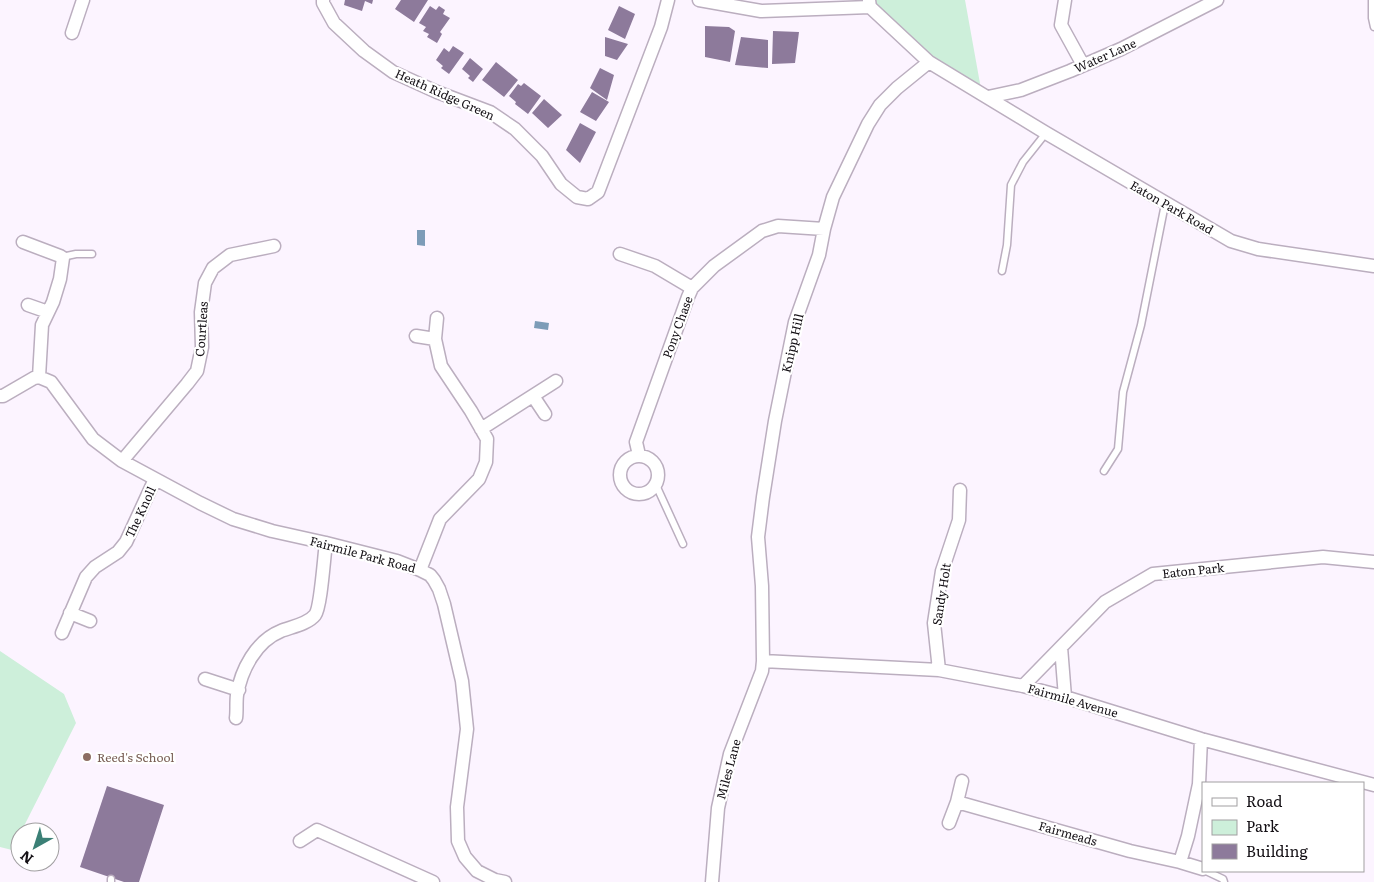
<svg xmlns="http://www.w3.org/2000/svg" width="1374" height="882" font-family="Literata,serif">
  <style>
    .green { fill: #cdefda }
    .water { fill: #7d9cb8 }
    .building { fill: #8d7a9b }
    .lines { fill: none; stroke-linecap: round; stroke-linejoin: round }
    .service-casing { stroke: #bbaebf; stroke-width: 9 }
    .minor-casing { stroke: #bbaebf; stroke-width: 15 }
    .service { stroke: #fff; stroke-width: 6 }
    .minor { stroke: #fff; stroke-width: 12 }
    .education-dot { fill: #8d6e63; stroke: #fff; stroke-width: 2 }
    .labels { text-anchor: middle; dominant-baseline: central; stroke-width: 4.5; stroke-linejoin: round; paint-order: stroke }
    .street-label { font-size: 12px; fill: #141015; stroke: #fff }
    .education-label { font-size: 12px; fill: #785e54; stroke: #fff; text-anchor: start }
  </style>
  <rect width="100%" height="100%" fill="#fcf4ff"/>
  <path class="green" d="M873,0H965L981,89L934,59L873,4Z
    M0,651L64,694L76,723L21,832H20L12,850L0,847Z"/>
  <path class="water" d="M417,230H425V246L417,245Z
    M535,321L549,323L548,330L534,328Z"/>
  <path class="building" d="M345,0H373L372,4L365,1L362,11L344,5Z
    M401,0H428L414,22L395,9Z
    M430,6L436,10L439,6L445,10L443,14L450,18L440,32L442,34L437,43L427,37L429,34L423,31L426,27L419,23Z
    M619,6L635,14L625,39L608,30Z
    M705,26L729,27L735,31L730,62L705,57Z
    M773,31L799,32L795,63L772,64Z
    M605,37L628,44L617,60L605,56Z
    M741,37L768,40V68L735,65Z
    M453,46L464,53L449,74L441,68L443,66L436,60L444,48L449,52Z
    M470,58L483,69L473,82L468,78L470,76L462,69Z
    M496,62L518,80L504,97L482,80Z
    M600,68L614,75L607,100L590,88Z
    M524,83L541,96L528,114L515,104L516,102L509,96L518,84L521,86Z
    M592,92L609,102L596,121L580,112Z
    M544,99L562,115L548,128L532,113Z
    M580,123L596,132L580,163L566,150Z
    M107,786L164,805L139,882H124L80,867Z"/>
  <g class="lines">
    <defs>
      <path id="service" d="M1372,0V18L1374,27
        M62,257L76,254H92
        M1002,271L1007,245L1011,185L1023,162L1046,133
        M1104,471L1118,449L1123,392L1141,325L1165,204
        M656,485L683,544
        M1206,871L1223,879L1224,882
        M111,879V882"/>
      <path id="minor" d="M323,0V3L334,23L364,51L393,72L437,92L490,112L515,129L542,156L561,184L577,197L588,199L598,192L661,27L668,0
        M699,0L761,11L870,7
        M869,0L870,7L929,62L1046,133L1231,241L1258,249L1374,266
        M1065,0L1061,25L1083,65
        M72,33L83,0
        M988,97L1021,90L1070,71L1121,49L1217,0
        M23,242L60,256L63,258L60,279L53,302L42,325L39,377
        M620,254L655,266L692,288
        M28,305L48,312
        M416,336L435,339
        M0,396H3L34,378L39,377L51,382L93,439L122,461L200,503L233,519L272,531L326,543L397,561L420,570L430,575L434,580L439,589L444,604L462,681L467,729L457,807L458,841L465,857L477,871L495,880L505,882
        M533,396L545,414
        M481,429L556,381
        M639,455L636,442L688,297L692,288L714,266L762,231L778,226L824,229
        M620 475a19 19 0 1 1 38 0a19 19 0 1 1-38 0Z
        M122,461L187,384L197,371L202,347L201,312L205,283L213,268L230,255L274,246
        M420,570L440,519L479,479L486,462L487,439L471,411L441,366L435,339L437,318
        M70,613L90,621
        M62,633L86,577L95,567L118,552L126,542L155,479
        M1061,647L1065,697
        M763,661L939,670L1023,686L1065,697L1201,739L1374,785
        M939,670L934,623L942,571L959,520L960,490
        M205,679L239,690
        M1023,686L1105,602L1153,574L1323,557L1374,562
        M236,718C237,711 236,703 237,695C241,670 256,641 281,631C291,627 308,624 315,615C321,607 324,556 326,543
        M957,802L1130,851L1180,862L1203,869
        M949,823L957,802L962,781
        M300,841L317,830L433,882
        M1180,862L1188,836L1199,784L1201,739
        M712,882L718,808L730,754L762,671L763,661L762,586L758,537L763,497L775,421L795,322L819,255L824,229L833,197L868,124L880,105L897,88L929,62"/>
    </defs>
    <use href="#service" class="service-casing"/>
    <use href="#minor" class="minor-casing"/>
    <use href="#service" class="service"/>
    <use href="#minor" class="minor"/>
  </g>
  <circle class="education-dot" cx="87" cy="757" r="5"/>
  <g class="labels">
    <g class="street-label">
      <text transform="translate(1105 55) rotate(-24)">Water Lane</text>
      <text transform="translate(445 94) rotate(24)">Heath Ridge Green</text>
      <text transform="translate(1172 207) rotate(30)">Eaton Park Road</text>
      <text transform="translate(677 327) rotate(-70)">Pony Chase</text>
      <text transform="translate(201 329) rotate(-86)">Courtleas</text>
      <text transform="translate(792 343) rotate(-77)">Knipp Hill</text>
      <text transform="translate(140 512) rotate(-65)">The Knoll</text>
      <text transform="translate(363 554) rotate(15)">Fairmile Park Road</text>
      <text transform="translate(1193 570) rotate(-6)">Eaton Park</text>
      <text transform="translate(941 594) rotate(-81)">Sandy Holt</text>
      <text transform="translate(1073 700) rotate(16)">Fairmile Avenue</text>
      <text transform="translate(728 769) rotate(-75)">Miles Lane</text>
      <text transform="translate(1068 833) rotate(16)">Fairmeads</text>
    </g>
    <g class="education-label">
      <text x="97" y="757">Reed's School</text>
    </g>
  </g>
  <rect x="1202" y="782" width="162" height="90" fill="#ffffff" stroke="#a19fa1"/>
  <rect x="1212" y="798" width="25" height="8" fill="#ffffff" stroke="#a19fa1"/>
  <text x="1246" y="807" font-size="15" fill="#141015">Road</text>
  <rect x="1212" y="820" width="25" height="15" fill="#cdefda" stroke="#a19fa1"/>
  <text x="1246" y="832" font-size="15" fill="#141015">Park</text>
  <rect x="1212" y="844" width="25" height="15" fill="#8d7a9b" stroke="#a19fa1"/>
  <text x="1246" y="857" font-size="15" fill="#141015">Building</text>
  <g transform="translate(35 847) rotate(219)"><circle r="24" fill="#ffffff" stroke="#a19fa1"/>
  <path d="M0-4L9 19L0 12L-9 19Z" fill="#3b8076"/>
  <text y="-8" font-size="14" font-weight="bold" text-anchor="middle" fill="#141015">N</text>
  </g>
</svg>
